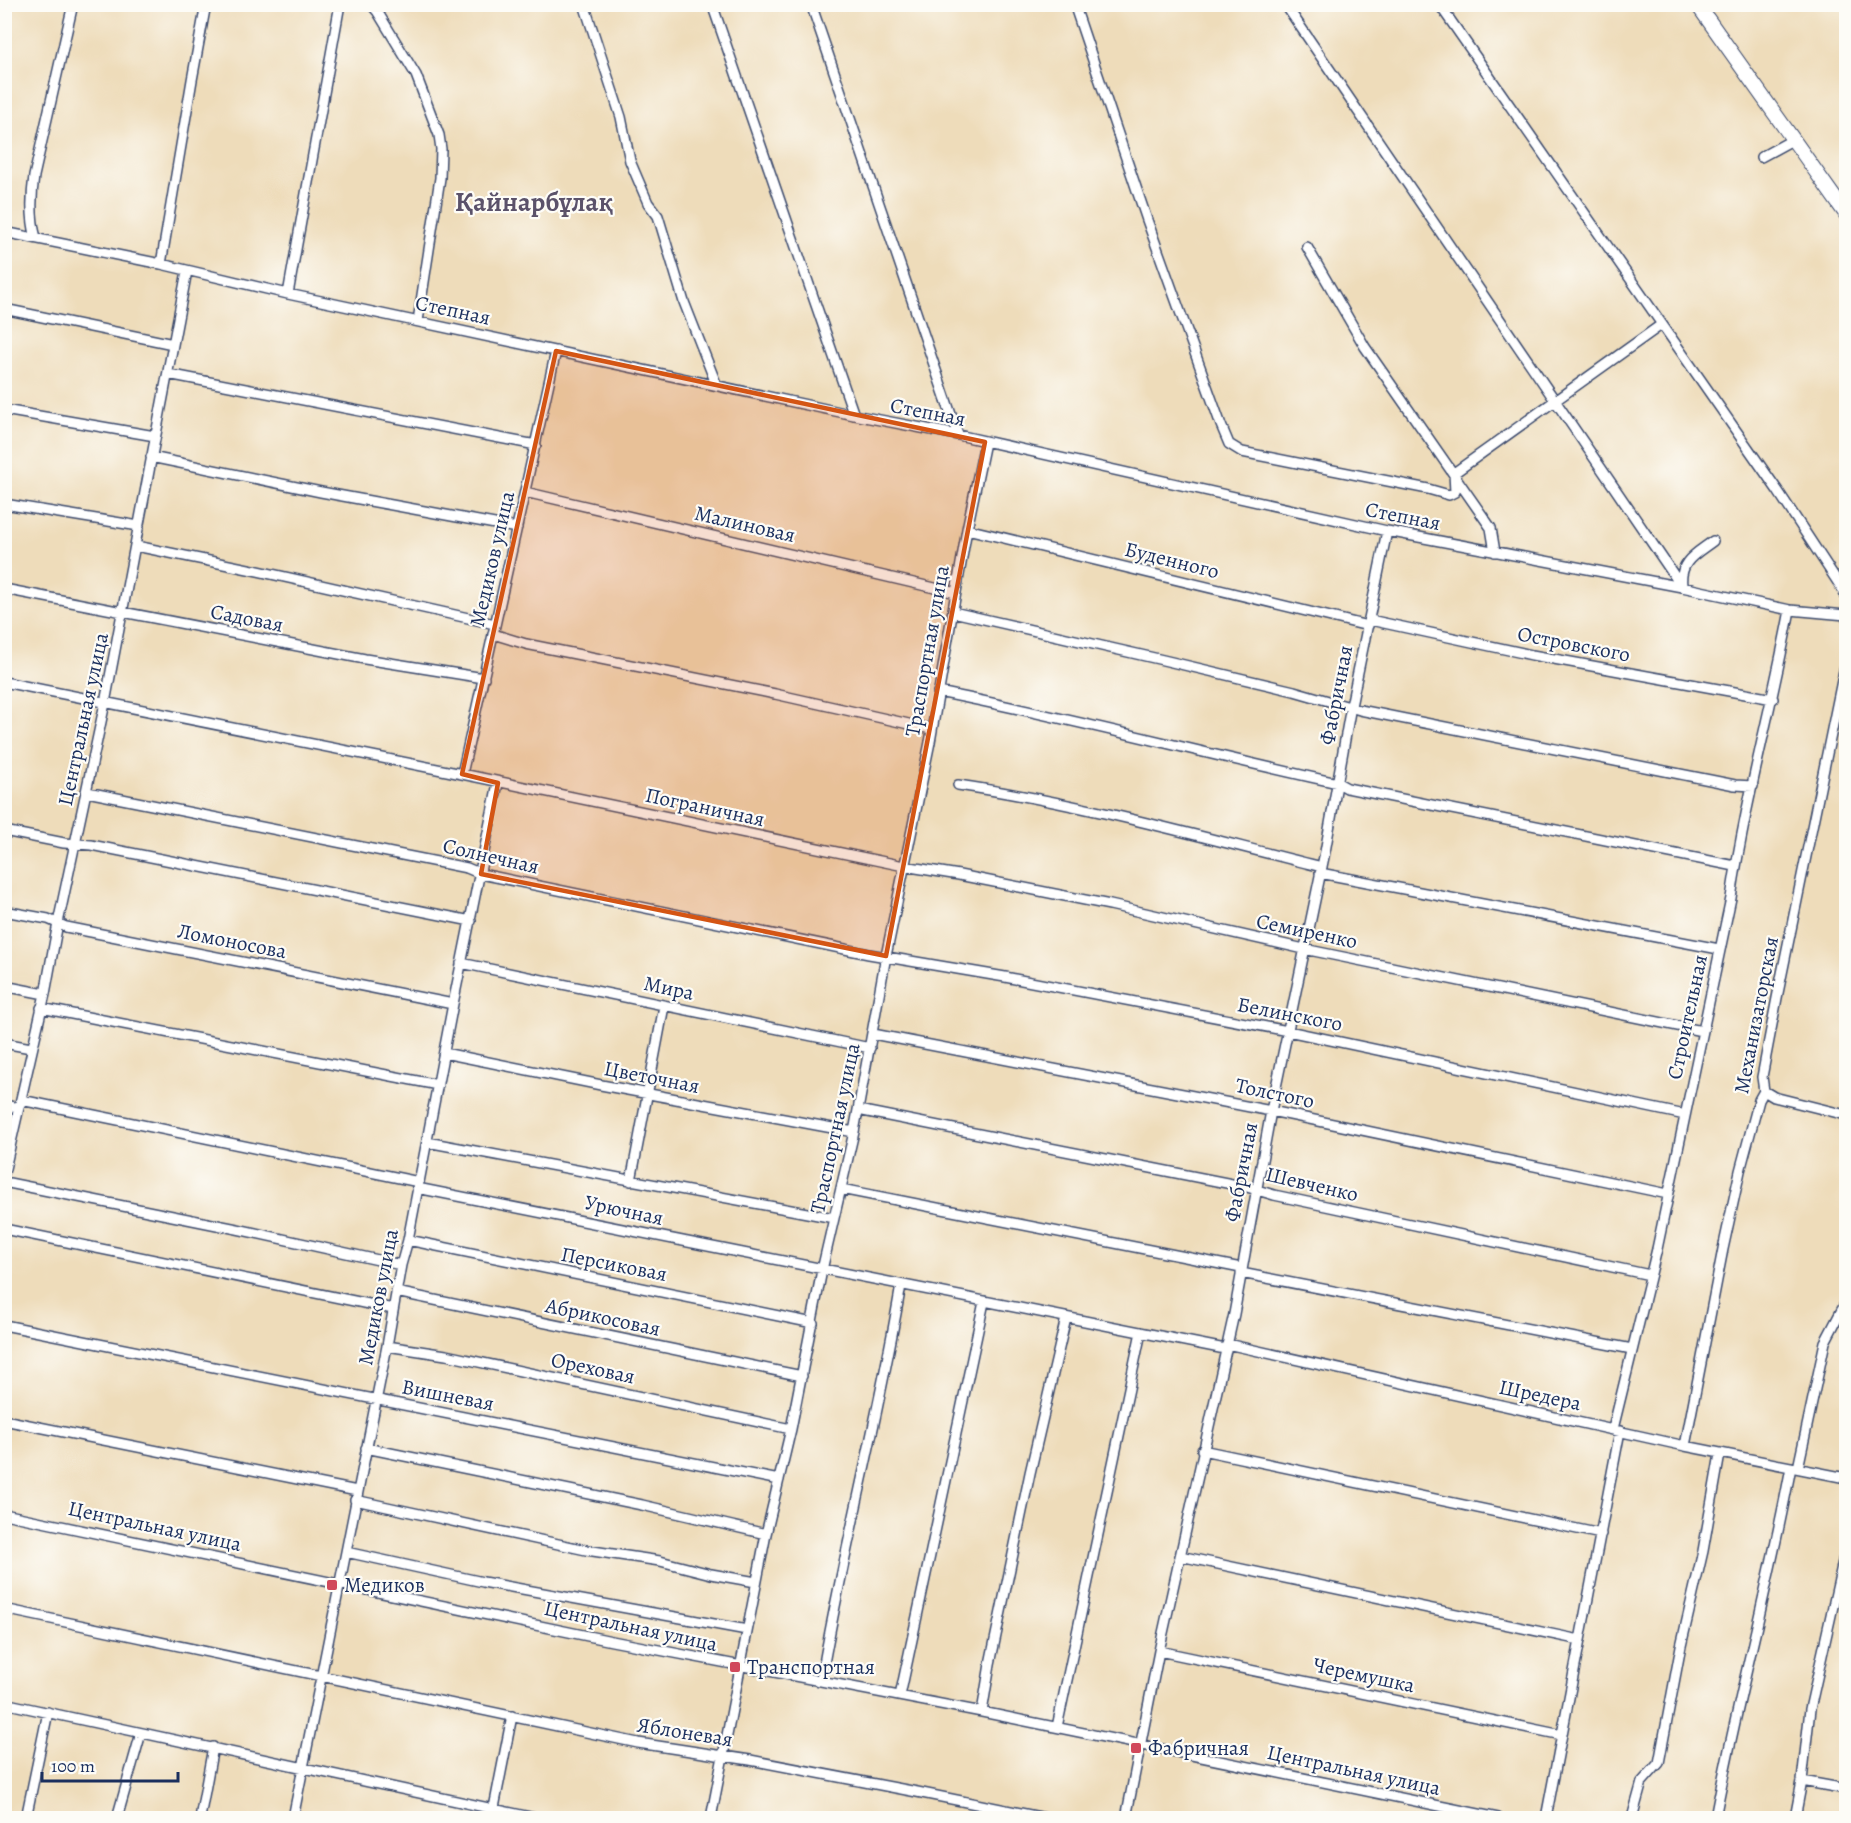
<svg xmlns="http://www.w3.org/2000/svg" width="1851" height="1823" font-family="Alegreya,serif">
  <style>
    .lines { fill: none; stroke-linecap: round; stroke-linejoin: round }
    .street-casing { stroke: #3b496c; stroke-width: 12 }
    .secondary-casing { stroke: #3b496c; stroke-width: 16 }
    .street { stroke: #fff; stroke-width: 9 }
    .secondary { stroke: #fff; stroke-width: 14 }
    .marked { fill: #d45514; fill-opacity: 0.2; stroke: #d45514; stroke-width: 4.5; stroke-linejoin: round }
    .poi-dot { fill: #d1495b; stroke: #fdfcf7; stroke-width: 2 }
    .labels { text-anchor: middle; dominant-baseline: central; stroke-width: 4.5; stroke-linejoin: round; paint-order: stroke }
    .street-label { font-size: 21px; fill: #1b2f5e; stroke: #fdfcf7 }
    .poi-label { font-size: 21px; fill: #1b2f5e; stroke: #fdfcf7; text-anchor: start }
    .district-label { font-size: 27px; font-weight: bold; fill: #5b526a; stroke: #fdfcf7 }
  </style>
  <rect width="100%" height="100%" fill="#fdfcf7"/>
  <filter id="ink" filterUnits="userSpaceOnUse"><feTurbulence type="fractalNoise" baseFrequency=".0167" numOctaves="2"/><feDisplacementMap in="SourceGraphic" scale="12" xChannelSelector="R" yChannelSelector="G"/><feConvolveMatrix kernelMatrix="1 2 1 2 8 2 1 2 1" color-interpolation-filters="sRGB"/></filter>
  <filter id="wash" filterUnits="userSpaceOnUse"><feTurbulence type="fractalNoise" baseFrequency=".008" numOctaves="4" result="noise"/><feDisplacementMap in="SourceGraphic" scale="24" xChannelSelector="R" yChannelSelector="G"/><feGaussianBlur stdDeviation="1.35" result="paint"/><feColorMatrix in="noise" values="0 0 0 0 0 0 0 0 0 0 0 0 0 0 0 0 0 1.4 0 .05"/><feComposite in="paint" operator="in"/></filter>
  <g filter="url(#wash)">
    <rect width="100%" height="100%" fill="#eedcba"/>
  </g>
  <g filter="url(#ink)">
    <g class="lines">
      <defs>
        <path id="street" d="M371,4L377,11L416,75L439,135L441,149L440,178L418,321
          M584,4L621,117L630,161L648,203L658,216L684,302L717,386
          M712,4L854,415
          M811,4L958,435
          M1074,4L1147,220L1221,425L1229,444L1242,452L1428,489L1449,495L1455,492L1454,473L1661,325
          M1285,4L1682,587
          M1439,4L1778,491L1843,590L1846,598
          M1761,157L1794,139
          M4,232L161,264L288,294L854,415L958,435L1387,531L1682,587L1790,610L1846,615
          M36,238C30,217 31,197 34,176L73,4
          M1307,247L1365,347L1491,528L1495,552
          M161,264L192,80L206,4
          M288,294L340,4
          M4,309L173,344
          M168,374L536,445
          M4,410L155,436
          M151,457L321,492L517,528
          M525,492L956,593
          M4,504L139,526
          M967,529L1368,626
          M136,546L258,571L495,624
          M1682,585C1679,561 1696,554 1713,541
          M4,589L365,659L484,678
          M953,612L1163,660L1294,691L1360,710L1735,785L1753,786
          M1370,620L1532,655L1773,699
          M493,634L526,644L775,694L931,729
          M4,682L462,774L904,866L959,875L1110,905L1304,949L1702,1031
          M938,692C1072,718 1204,754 1338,783L1347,788L1735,866
          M462,774L556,351
          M958,785C1081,803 1201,837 1322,867
          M87,792L467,868L481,874L869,954L1005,977L1288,1031L1685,1115
          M4,831L64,843L91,845L471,921
          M1320,873L1719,949
          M4,911L48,919L66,927L453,1004
          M461,963L870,1048
          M4,986L45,994
          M41,1008L438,1085
          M873,1034L1271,1111L1668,1194
          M4,1043L31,1048
          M444,1053L601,1085L854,1132
          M1764,1091L1774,1097L1846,1115
          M21,1100L419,1182
          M4,1105L19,1108
          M858,1110L1247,1187L1274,1195L1650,1275
          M427,1142L834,1218
          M4,1173L45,994L58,923L105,703L187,271
          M631,1181L664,1006
          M4,1182L237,1229L401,1265
          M417,1188L1225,1349
          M841,1189L1241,1268
          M4,1229L393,1309
          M408,1240L813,1323
          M1241,1273L1632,1349
          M396,1292L802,1376
          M4,1325L779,1480
          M1227,1344L1685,1446L1846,1478
          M387,1346L446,1355L791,1429
          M4,1420L357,1491
          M1613,1429L1657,1249L1731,898C1745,802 1772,706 1790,610
          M1685,1446L1723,1249L1740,1171L1759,1100L1764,1091L1762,1077L1777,998L1846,661
          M366,1448L642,1505L766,1534
          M1202,1450L1601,1534
          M1798,1468L1825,1342L1846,1302
          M355,1500L586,1550L660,1561L711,1574L756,1582
          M4,1514L612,1641L982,1712L1498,1818
          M346,1552L483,1582L747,1630
          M1180,1556L1580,1640
          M4,1609L638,1743L750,1760L917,1792L1045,1818
          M1159,1651L1562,1735
          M821,1680C844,1547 879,1417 901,1285
          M900,1696L984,1302
          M4,1703L535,1818
          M982,1712L990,1664L1030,1473L1066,1318
          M1057,1727L1141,1332
          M1802,1781L1846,1789
          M26,1818L48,1712
          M117,1818L141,1733
          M200,1818L213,1747
          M293,1818L387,1346L401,1265L408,1240L453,1004L498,783
          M492,1818L512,1716
          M711,1818L766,1534L791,1429L822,1270L854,1132L886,956L930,742L967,529L985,442
          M1126,1818L1159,1651L1234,1314L1271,1111L1325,852L1351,706L1387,531
          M1546,1818L1620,1431
          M1632,1818L1642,1782L1659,1763L1681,1646L1703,1551L1720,1454
          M1715,1818C1737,1701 1769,1585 1791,1467
          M1795,1818L1802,1781L1810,1709L1846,1548"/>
        <path id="secondary" d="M1697,4L1846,214"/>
      </defs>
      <use href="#street" class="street-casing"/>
      <use href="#secondary" class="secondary-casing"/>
      <use href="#street" class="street"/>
      <use href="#secondary" class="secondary"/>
    </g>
  </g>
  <path class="marked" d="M556,351L985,442L886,956L481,874L498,783L462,774Z"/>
  <g class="poi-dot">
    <rect x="326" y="1579" width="12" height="12" rx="3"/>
    <rect x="729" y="1661" width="12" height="12" rx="3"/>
    <rect x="1130" y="1742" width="12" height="12" rx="3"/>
  </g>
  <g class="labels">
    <g class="street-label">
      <text transform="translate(453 310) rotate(12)">Степная</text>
      <text transform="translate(928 412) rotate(11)">Степная</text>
      <text transform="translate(1403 516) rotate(11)">Степная</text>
      <text transform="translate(745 524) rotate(13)">Малиновая</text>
      <text transform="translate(492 559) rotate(-77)">Медиков улица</text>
      <text transform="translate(1172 560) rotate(14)">Буденного</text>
      <text transform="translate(247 618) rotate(11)">Садовая</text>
      <text transform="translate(1574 644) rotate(11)">Островского</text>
      <text transform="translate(927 651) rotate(-80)">Траспортная улица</text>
      <text transform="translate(1336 695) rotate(-79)">Фабричная</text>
      <text transform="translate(83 719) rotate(-78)">Центральная улица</text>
      <text transform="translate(705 807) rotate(12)">Пограничная</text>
      <text transform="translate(491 856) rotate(13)">Солнечная</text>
      <text transform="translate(1307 931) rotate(12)">Семиренко</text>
      <text transform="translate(232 941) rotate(11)">Ломоносова</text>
      <text transform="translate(669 988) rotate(12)">Мира</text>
      <text transform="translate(1290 1014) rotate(11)">Белинского</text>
      <text transform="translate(1756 1015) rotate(-79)">Механизаторская</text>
      <text transform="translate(1687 1017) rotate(-78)">Строительная</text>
      <text transform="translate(652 1077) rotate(11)">Цветочная</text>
      <text transform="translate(1275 1093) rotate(12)">Толстого</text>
      <text transform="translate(835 1128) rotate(-78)">Траспортная улица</text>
      <text transform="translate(1241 1172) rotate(-79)">Фабричная</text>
      <text transform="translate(1312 1184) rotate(13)">Шевченко</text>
      <text transform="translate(624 1210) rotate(12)">Урючная</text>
      <text transform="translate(614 1264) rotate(11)">Персиковая</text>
      <text transform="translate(378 1297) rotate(-79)">Медиков улица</text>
      <text transform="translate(603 1317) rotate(12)">Абрикосовая</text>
      <text transform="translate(593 1368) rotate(12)">Ореховая</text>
      <text transform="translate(448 1395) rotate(11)">Вишневая</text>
      <text transform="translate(1540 1395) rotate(12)">Шредера</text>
      <text transform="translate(155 1526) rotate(12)">Центральная улица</text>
      <text transform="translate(631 1626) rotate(12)">Центральная улица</text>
      <text transform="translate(1364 1675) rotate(12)">Черемушка</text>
      <text transform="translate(685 1732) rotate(9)">Яблоневая</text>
      <text transform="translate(1354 1770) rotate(12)">Центральная улица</text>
    </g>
    <g class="poi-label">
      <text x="344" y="1585">Медиков</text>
      <text x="747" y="1667">Транспортная</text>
      <text x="1148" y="1748">Фабричная</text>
    </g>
    <g class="district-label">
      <text x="534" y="202">Қайнарбұлақ</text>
    </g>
  </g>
  <rect width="1851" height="1823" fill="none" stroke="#fdfcf7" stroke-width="24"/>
  <path d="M42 1772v9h136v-9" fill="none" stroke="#1b2f5e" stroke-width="3"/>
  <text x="51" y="1772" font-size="18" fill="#1b2f5e" stroke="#fdfcf7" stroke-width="4.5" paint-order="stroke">100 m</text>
</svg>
